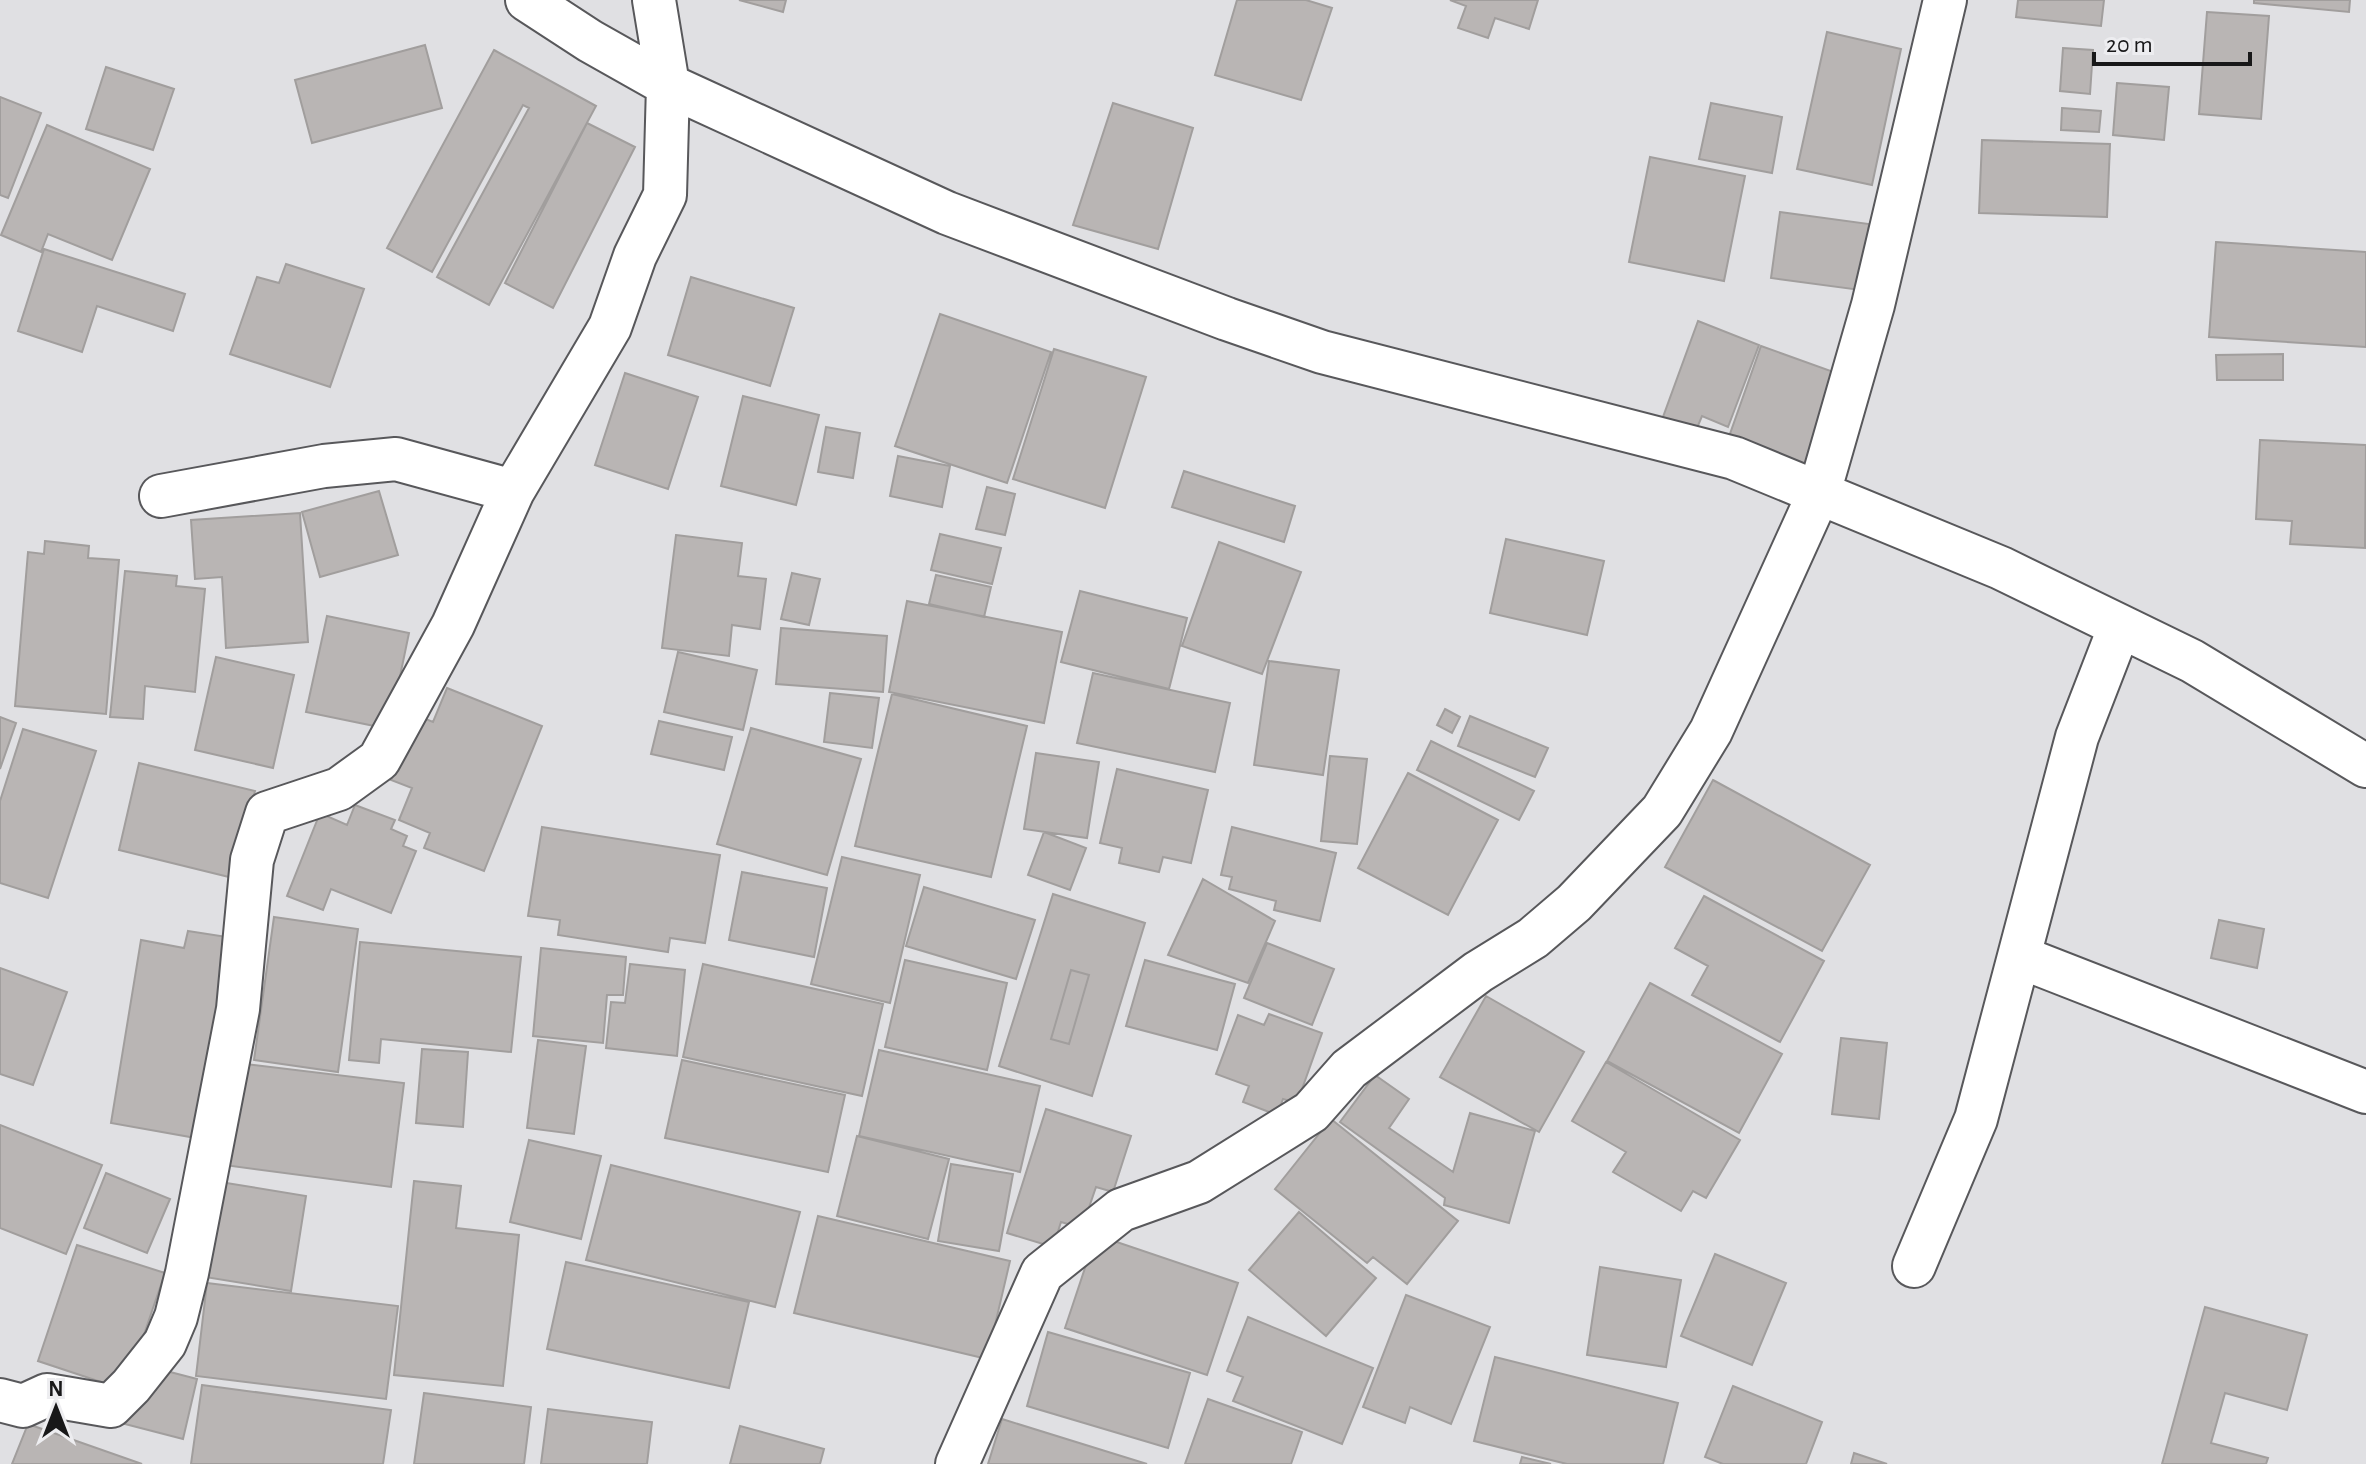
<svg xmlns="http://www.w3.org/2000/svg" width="2366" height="1464" font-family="'Alegreya Sans',sans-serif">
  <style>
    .building { fill: #b9b5b4; stroke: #a19e9d; stroke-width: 2; fill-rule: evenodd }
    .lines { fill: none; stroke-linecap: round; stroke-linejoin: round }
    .street-casing { stroke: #58585b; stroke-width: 46 }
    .street { stroke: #fff; stroke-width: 42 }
  </style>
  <rect width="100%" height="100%" fill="#e0e0e3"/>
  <path class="building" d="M739,0H786L783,12Z
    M1237,0H1306L1332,8L1301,100L1215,75Z
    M1450,0H1538L1529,29L1495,18L1488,38L1458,28L1466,6Z
    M2018,0H2104L2101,26L2016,17Z
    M2254,0H2350L2349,12L2254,3Z
    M2207,12L2269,16L2261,119L2199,114Z
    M1827,32L1901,49L1872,185L1797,169Z
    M425,45L442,108L312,143L295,80Z
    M2063,48L2093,50L2090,94L2060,91Z
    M494,50L596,106L489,305L437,277L529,108L523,105L432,272L387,248Z
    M106,67L174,89L153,150L86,129Z
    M2117,83L2169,87L2164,140L2113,135Z
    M0,97L41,113L8,198L0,195Z
    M1113,103L1193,128L1158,249L1073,225Z
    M1711,103L1782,117L1772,173L1699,159Z
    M2062,108L2101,111L2099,132L2061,130Z
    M587,123L635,147L553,308L505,283Z
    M47,125L150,169L112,260L48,234L41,252L1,235Z
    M1982,140L2110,144L2107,217L1979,213Z
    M1650,157L1745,176L1724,281L1629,262Z
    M1780,212L1869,224L1860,290L1771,278Z
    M2216,242L2366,252V347L2209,337Z
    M44,249L185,294L173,331L97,306L82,352L18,331Z
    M286,264L364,289L330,387L230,354L257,277L279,283Z
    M691,277L794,308L770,386L668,355Z
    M940,314L1051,352L1007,483L895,446Z
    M1698,321L1759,345L1728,427L1702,416L1692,440L1659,428Z
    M1761,346L1842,375L1807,476L1725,448Z
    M1054,349L1146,377L1105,508L1013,479Z
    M2283,354V380H2217L2216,355Z
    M625,373L698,397L668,489L595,465Z
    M743,396L819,415L796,505L721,486Z
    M826,427L860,433L853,478L818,472Z
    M2260,440L2366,445L2365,548L2290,544L2292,521L2256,519Z
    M898,456L950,466L942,507L890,496Z
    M1184,471L1295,506L1284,542L1172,507Z
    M987,487L1015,494L1005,535L976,529Z
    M379,491L398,555L320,577L302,512Z
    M300,513L308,642L226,648L222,577L195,579L191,520Z
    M940,534L1001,548L992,584L931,570Z
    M676,535L742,543L738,576L766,579L760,629L732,625L729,656L662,648Z
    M1506,539L1604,561L1587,635L1490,613Z
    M45,541L89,546L88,558L119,560L106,714L15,706L28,552L44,554Z
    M1219,542L1301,572L1262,674L1182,646Z
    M125,571L177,576L176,586L205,589L195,692L145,686L143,719L110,717Z
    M792,573L820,579L809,625L781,619Z
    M936,575L991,587L984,617L929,604Z
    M1080,591L1187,618L1169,689L1061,662Z
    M907,601L1062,632L1044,723L889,692Z
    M327,616L409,633L389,729L306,712Z
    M781,628L887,636L883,692L776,684Z
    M678,652L757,670L743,730L664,712Z
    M216,657L294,675L273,768L195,750Z
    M1269,661L1339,670L1323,775L1254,765Z
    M1093,673L1230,703L1215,772L1077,743Z
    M447,688L542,726L484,871L424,848L430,833L399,820L412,788L391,780L403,749L411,713L433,722Z
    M830,693L879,698L872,748L824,742Z
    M892,694L1027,726L991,877L855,846Z
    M1445,709L1460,717L1452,733L1437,725Z
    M1470,716L1548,748L1535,777L1458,746Z
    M0,717L16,723L0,769Z
    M659,721L732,737L724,770L651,754Z
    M751,728L861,759L827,875L717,844Z
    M23,729L96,751L48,898L0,883V801Z
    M1431,741L1534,791L1519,820L1417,770Z
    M1036,753L1099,762L1087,838L1024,829Z
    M1330,756L1367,759L1357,844L1321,841Z
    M139,763L255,791L233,878L119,850Z
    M1117,769L1208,790L1191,863L1163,857L1159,872L1119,863L1122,848L1100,843Z
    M1408,773L1498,820L1448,915L1358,868Z
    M1713,780L1870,865L1822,951L1665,867Z
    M355,805L395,820L391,829L407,836L403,846L416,851L391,913L331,889L323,910L287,896L320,813L347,825Z
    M542,827L720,855L705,943L670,938L668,952L558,935L560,920L528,916Z
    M1232,827L1336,853L1320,921L1274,910L1276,901L1229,889L1232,877L1221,875Z
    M1044,832L1086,848L1070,890L1028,875Z
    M842,857L920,875L890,1003L811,984Z
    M742,872L827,888L814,957L729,940Z
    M1203,879L1275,921L1248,983L1168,955Z
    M924,887L1035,920L1016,979L906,946Z
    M1053,894L1145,923L1092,1096L999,1066ZM1071,970L1089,975L1069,1044L1051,1039Z
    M1704,896L1824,961L1780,1042L1692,995L1708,966L1675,948Z
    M274,917L358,929L338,1072L254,1060Z
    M2219,920L2264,929L2257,968L2211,958Z
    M188,931L240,939L207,1140L111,1123L141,940L184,948Z
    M360,942L521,957L511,1052L381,1039L379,1063L349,1060Z
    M1267,943L1334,969L1312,1025L1244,998Z
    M541,948L626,957L623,995H607L603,1043L533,1036Z
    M905,960L1007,983L987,1070L885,1047Z
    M1145,960L1235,984L1217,1050L1126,1026Z
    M630,964L685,970L677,1056L606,1048L611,1002L625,1003Z
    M703,964L883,1004L862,1096L683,1057Z
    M0,968L67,992L33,1085L0,1074Z
    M1071,970L1089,975L1069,1044L1051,1039Z
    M1650,983L1782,1054L1739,1133L1607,1061Z
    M1486,996L1584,1052L1539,1132L1440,1077Z
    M1269,1014L1322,1033L1297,1103L1283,1099L1277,1115L1243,1102L1249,1086L1216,1074L1238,1015L1264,1025Z
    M1841,1038L1887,1043L1879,1119L1832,1114Z
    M538,1040L586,1046L574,1134L527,1128Z
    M422,1049L468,1052L463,1127L416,1123Z
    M879,1050L1040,1086L1020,1172L859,1136Z
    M682,1060L845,1095L828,1172L665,1138Z
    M1606,1062L1740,1140L1706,1198L1693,1191L1681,1211L1613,1172L1626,1152L1572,1121Z
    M237,1063L404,1083L391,1187L224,1165Z
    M1375,1075L1409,1099L1389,1128L1453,1172L1470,1113L1535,1131L1509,1223L1444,1205L1445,1198L1340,1122Z
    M1046,1109L1131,1136L1113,1192L1096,1187L1082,1228L1061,1222L1053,1247L1007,1233Z
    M1331,1119L1458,1221L1407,1284L1373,1257L1367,1263L1275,1189Z
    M0,1125L102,1165L66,1254L0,1228Z
    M857,1136L949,1159L928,1239L837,1216Z
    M529,1140L601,1156L581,1239L510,1222Z
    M951,1164L1013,1174L999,1251L938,1241Z
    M611,1165L800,1212L775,1307L586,1260Z
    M106,1173L170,1199L147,1253L84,1228Z
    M214,1181L306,1196L291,1291L199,1276Z
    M414,1181L461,1186L456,1228L519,1235L503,1386L394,1375Z
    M1299,1212L1376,1278L1326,1336L1249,1270Z
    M818,1216L1010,1261L987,1359L794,1313Z
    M1096,1235L1238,1283L1207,1375L1065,1328Z
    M77,1245L165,1273L125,1390L38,1361Z
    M1715,1254L1786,1283L1752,1365L1681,1336Z
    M566,1262L749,1302L729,1388L547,1349Z
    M1600,1267L1681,1280L1666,1367L1587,1355Z
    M207,1283L398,1306L386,1399L196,1376Z
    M1406,1295L1490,1327L1451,1424L1410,1407L1405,1423L1363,1407Z
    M2205,1307L2307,1335L2287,1410L2225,1393L2211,1443L2268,1458L2266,1464H2162Z
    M1248,1317L1373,1368L1342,1444L1233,1401L1243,1377L1227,1371Z
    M1048,1332L1190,1373L1168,1448L1027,1406Z
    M1495,1357L1678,1403L1663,1464H1567L1474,1441Z
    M151,1367L197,1379L183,1439L125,1424L135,1381Z
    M202,1385L391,1410L383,1464H191Z
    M1733,1386L1822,1422L1806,1464H1723L1705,1457Z
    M424,1393L531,1407L524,1464H414Z
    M1208,1399L1302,1432L1291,1464H1185Z
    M548,1409L652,1422L647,1464H541Z
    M1002,1419L1147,1464H988Z
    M28,1424L142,1464H12Z
    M740,1426L824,1449L820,1464H730Z
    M1854,1453L1887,1464H1851Z
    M1522,1457L1551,1464H1520Z"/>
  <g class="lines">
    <defs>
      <path id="street" d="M527,0L590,41L668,85L947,213L1227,319L1322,352L1734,458L2001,568L2192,661L2366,766
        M161,496L324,466L396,459L513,491
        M2020,957L2366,1092
        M1914,1266L1976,1119L2077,737L2120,626
        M0,1400L23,1406L47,1395L111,1406L131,1386L165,1343L176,1317L187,1273L238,1009L252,860L267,813L339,789L379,760L453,625L513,491L610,327L635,256L665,195L668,85L654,0
        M957,1464L1042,1273L1121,1210L1199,1182L1311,1112L1349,1069L1478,972L1533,938L1574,903L1662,811L1711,731L1819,493L1873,305L1945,0"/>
    </defs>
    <use href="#street" class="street-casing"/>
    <use href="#street" class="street"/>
  </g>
  <g transform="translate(56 1408)" stroke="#ededf0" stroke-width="6" paint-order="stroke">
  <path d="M0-6L14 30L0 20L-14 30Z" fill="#181819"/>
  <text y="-12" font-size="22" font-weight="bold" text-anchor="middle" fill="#181819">N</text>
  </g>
  <path d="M2094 52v12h156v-12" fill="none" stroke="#181819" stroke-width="4"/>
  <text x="2106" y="52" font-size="24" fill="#181819" stroke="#ededf0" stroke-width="6" paint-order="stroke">20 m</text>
</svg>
